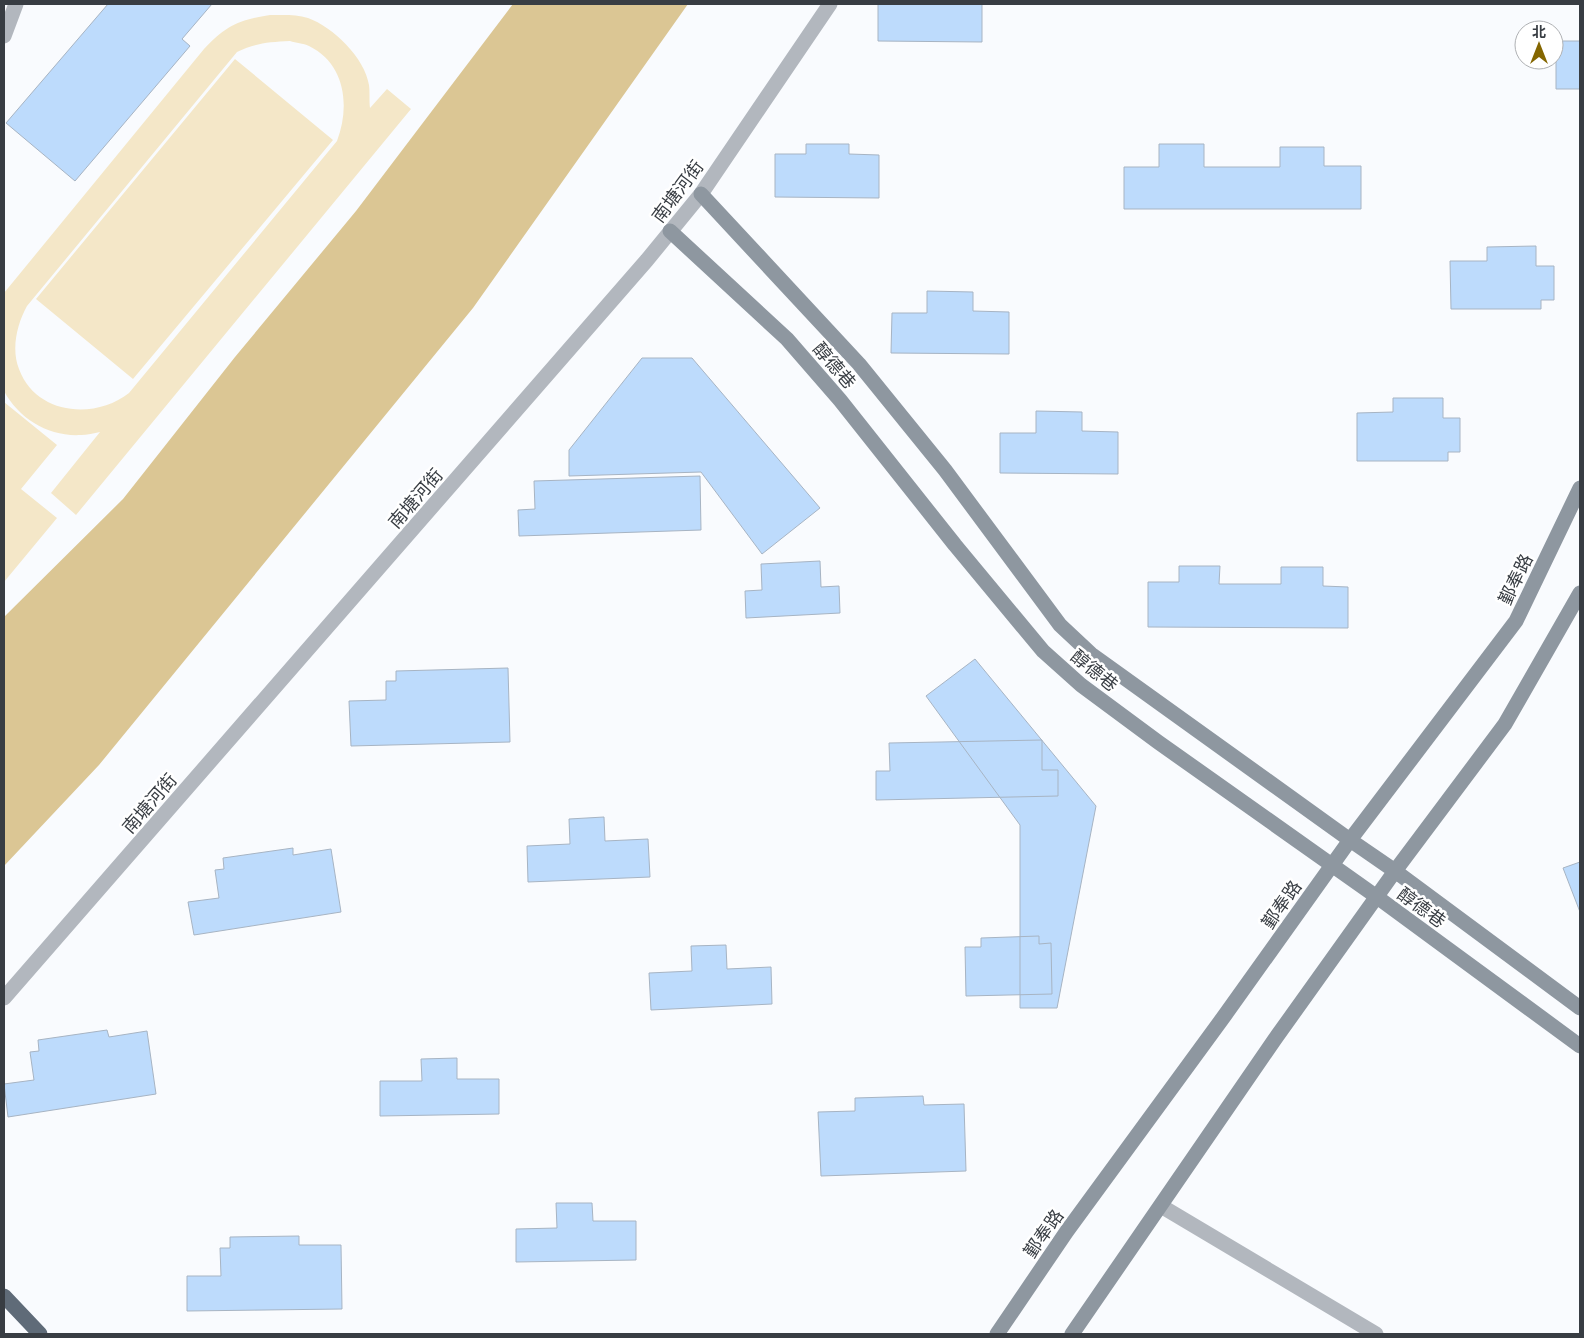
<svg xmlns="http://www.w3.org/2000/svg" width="1584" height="1338" font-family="Commissioner,'Noto Sans SC',sans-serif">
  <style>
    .green { fill: #f4e7c8; fill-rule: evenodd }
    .water { fill: #dbc694 }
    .building { fill: #bddbfc; stroke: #a7b4c3 }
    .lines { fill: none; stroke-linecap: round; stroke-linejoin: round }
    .lane { stroke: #b2b7be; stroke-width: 15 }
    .street { stroke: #b2b7be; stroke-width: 15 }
    .secondary { stroke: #8e97a0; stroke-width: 15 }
    .highway { stroke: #5f6b78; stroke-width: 15 }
    .labels { text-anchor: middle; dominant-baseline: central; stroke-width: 5; stroke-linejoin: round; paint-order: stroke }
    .street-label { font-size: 18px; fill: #383d43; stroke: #fff }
  </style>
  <rect width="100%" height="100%" fill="#f9fbfe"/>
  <path class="green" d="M270,15C282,15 296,14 308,18C333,27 365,58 369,85C370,92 369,101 370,108L387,89L411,109L76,515L51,493L100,432C94,433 87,435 81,435C49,437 19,419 4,391V293L204,49C226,26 238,20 270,15ZM290,41C296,43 303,43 309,46C346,64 350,107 337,141L129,393C95,420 36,415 19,369C11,349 17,324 27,306L237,52C256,43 269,42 290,41Z
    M235,59L333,140L133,379L36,299Z
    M4,402L57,445L21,489L57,518L4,582Z"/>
  <path class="water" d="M513,4H688L473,308L99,765L4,866V617L123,499L235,357L356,211Z"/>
  <path class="building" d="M108,4H212L182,39L190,46L75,181L6,123Z
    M878,4H982V42L878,41Z
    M1556,41H1580V89H1556Z
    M806,144H849V154L879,155V198L775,197V154H806Z
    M1159,144H1204V167H1280V147H1324V166H1361V209H1124V167H1159Z
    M1536,246V266H1554V300H1541V309H1451L1450,261H1487V247Z
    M927,291L973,292V311L1009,312V354L891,353L892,313H927Z
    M642,358H692L820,508L762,554L701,472L569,476V450Z
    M1393,398H1443V418H1460V452H1448V461H1357V413L1393,412Z
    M1036,411L1082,412V431L1118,432V474L1000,473V433H1036Z
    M700,476L701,530L519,536L518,510L535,509L534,481Z
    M820,561L821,587L839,586L840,613L746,618L745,591L762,590L761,564Z
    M1179,566H1220L1219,584H1281V567H1323V586L1348,587V628L1148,627V582H1179Z
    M975,659L1096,806L1057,1008H1020V825L926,696Z
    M508,668L510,742L351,746L349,701L386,700V681H396V671Z
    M1042,740V770H1058V796L876,800V771H890L889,743Z
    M604,817L605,841L648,839L650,877L528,882L527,846L570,844L569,819Z
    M293,848V855L331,849L341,912L194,935L188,902L219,898L215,870L224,869L223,858Z
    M1580,862V912L1563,868Z
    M1039,936V944L1051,943L1052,994L966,996L965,947H981V938Z
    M726,945L727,969L771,967L772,1004L651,1010L649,973L692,971L691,946Z
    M107,1030L109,1037L147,1031L156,1094L8,1117L4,1084L34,1080L30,1052L39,1051L38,1040Z
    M457,1058V1079H499V1114L380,1116V1081H422L421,1059Z
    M923,1096L924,1105L964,1104L966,1171L821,1176L818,1112L855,1111V1098Z
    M556,1203H592L593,1221H636V1260L516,1262V1229L557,1228Z
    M299,1236V1245H341L342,1309L187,1311V1276H221L220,1248H230V1237Z"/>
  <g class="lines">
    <path class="lane" d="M4,36L16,4"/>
    <path class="street" d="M4,998L647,260L701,194L830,4
      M1161,1206L1376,1334"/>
    <path class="secondary" d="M701,194L859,364L945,470L1060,625L1091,654L1350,840L1395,871L1580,1008
      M670,231L787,339L840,400L955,545L1043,651L1081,685L1158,742L1377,897L1580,1046
      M997,1334L1067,1231L1225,1015L1350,840L1516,621L1580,488
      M1072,1334L1275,1039L1395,871L1505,724L1580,593"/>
    <path class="highway" d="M4,1296L40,1334"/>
  </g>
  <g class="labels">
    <g class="street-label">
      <text transform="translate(677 191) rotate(-53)">南塘河街</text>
      <text transform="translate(835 365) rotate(49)">醇德巷</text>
      <text transform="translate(415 498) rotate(-49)">南塘河街</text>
      <text transform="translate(1515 579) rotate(-64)">鄞奉路</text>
      <text transform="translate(1095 670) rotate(39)">醇德巷</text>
      <text transform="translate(149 803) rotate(-49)">南塘河街</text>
      <text transform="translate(1281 904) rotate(-55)">鄞奉路</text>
      <text transform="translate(1422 907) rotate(36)">醇德巷</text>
      <text transform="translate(1043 1233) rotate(-55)">鄞奉路</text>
    </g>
  </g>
  <rect width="1584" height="1338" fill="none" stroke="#383d43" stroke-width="10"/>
  <g transform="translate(1539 45)"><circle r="24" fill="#ffffff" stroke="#afb1b4"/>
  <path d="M0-4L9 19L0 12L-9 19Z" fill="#846600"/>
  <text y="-8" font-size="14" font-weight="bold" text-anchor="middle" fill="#383d43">北</text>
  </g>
</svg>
